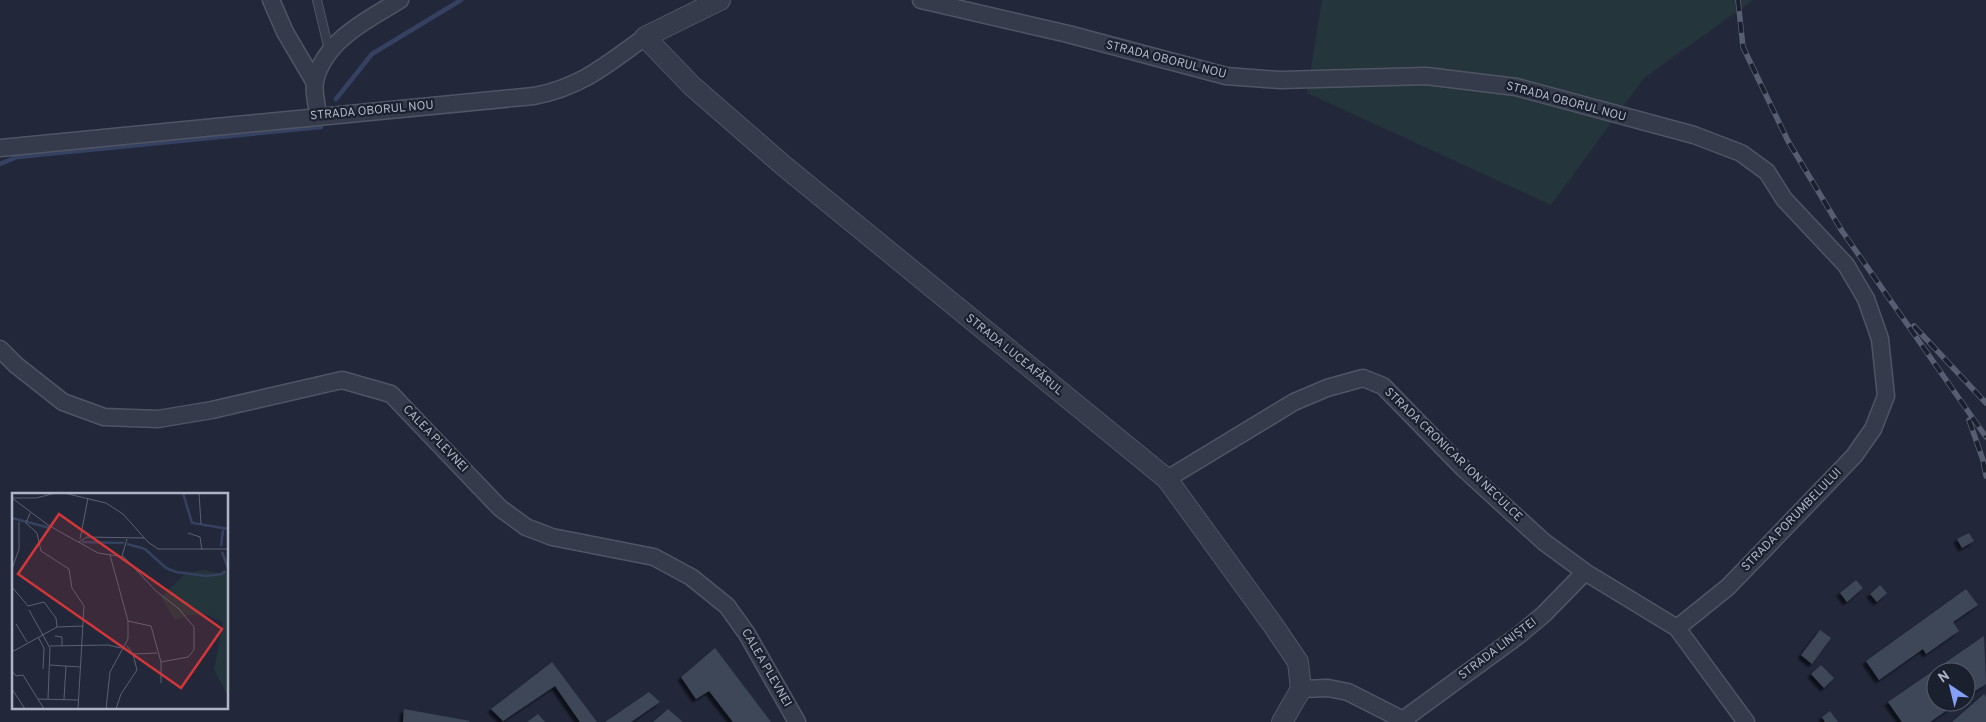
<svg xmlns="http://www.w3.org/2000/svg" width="1986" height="722" font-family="Overpass,sans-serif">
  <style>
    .green { fill: #24353b }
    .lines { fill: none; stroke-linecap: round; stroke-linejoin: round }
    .stream { stroke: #354161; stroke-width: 4.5 }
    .building { fill: #3e4659; filter: url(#shadow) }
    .service-casing { stroke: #505565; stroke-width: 10 }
    .minor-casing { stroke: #505565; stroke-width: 19 }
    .tertiary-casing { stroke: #505565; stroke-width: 22 }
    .service { stroke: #353b4a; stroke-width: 8 }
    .minor { stroke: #353b4a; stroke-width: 16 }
    .tertiary { stroke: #353b4a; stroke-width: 20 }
    .rail-casing { stroke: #575e71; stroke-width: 5.5 }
    .rail { stroke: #1b202f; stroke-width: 4; stroke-dasharray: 11; stroke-linecap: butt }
    .labels { text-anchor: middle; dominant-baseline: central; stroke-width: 4.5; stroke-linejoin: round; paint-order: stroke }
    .street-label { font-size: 12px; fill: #b0b5c6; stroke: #1b202f }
    .inset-river { fill: none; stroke: #354161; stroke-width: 2.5 }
    .inset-road { fill: none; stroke: #5b6072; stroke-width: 1 }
    .view { fill: #d23638; fill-opacity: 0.15; stroke: #d23638; stroke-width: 2.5 }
    .inset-edge { fill: none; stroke: #b0b5c6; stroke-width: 2.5 }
  </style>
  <defs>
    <filter id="shadow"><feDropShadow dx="-3.5" dy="3.5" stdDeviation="1" flood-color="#0009"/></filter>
  </defs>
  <rect width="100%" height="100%" fill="#22283a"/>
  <path class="green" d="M1322,0H1753L1644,78L1551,205L1307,93Z"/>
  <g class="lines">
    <path class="stream" d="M336,99L372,54L461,0
      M0,164L17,157L321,127"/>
  </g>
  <path class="building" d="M1969,533L1974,541L1962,548L1957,539Z
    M1856,580L1863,588L1847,602L1840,593Z
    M1880,585L1887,593L1877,602L1870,594Z
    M1966,589L1978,605L1953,622L1959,631L1926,654L1923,649L1879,680L1866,661Z
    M1820,630L1831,638L1812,664L1801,655Z
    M1984,636L1986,684L1966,697V672H1936V702H1959L1930,722H1902L1888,702Z
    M715,648L771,722H733L709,691L696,699L681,677Z
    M552,662L597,722H580L555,686L503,721L491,709Z
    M1821,665L1834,678L1824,688L1811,674Z
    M649,692L660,702L631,722H605Z
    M1984,694L1986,697V722H1952Z
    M404,709L470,721L469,722H403Z
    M668,709L683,722H653Z
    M1830,711L1838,722H1825L1822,717Z
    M538,714L545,722H527Z"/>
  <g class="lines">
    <defs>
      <path id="service" d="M317,0L329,50"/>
      <path id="minor" d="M271,0L285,32L315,83
        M921,0L1068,34L1226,76L1280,80L1426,76L1516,87L1694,135L1741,153L1767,172L1784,199L1846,265L1866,299L1880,339L1886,396L1873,429L1854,456L1728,587L1677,628
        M318,115C317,105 313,91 315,81C325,40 367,20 400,0
        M0,148L534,96C582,87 607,64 645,37
        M0,349L16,365L63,402L104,417L158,419L212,410L342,380L391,394L500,508L526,527L552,537L654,557L691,577L727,606L747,634L797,722
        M1167,479L1294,402L1327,388L1363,378L1383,386L1463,468L1544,542L1585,572L1677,628L1746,722
        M1301,689L1328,688L1348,692L1407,722
        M1404,719L1519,635L1544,614L1585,572"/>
      <path id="tertiary" d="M720,0L645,37L692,86L784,166L1167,479L1273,625L1298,662L1301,689L1282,722"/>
    </defs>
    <use href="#service" class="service-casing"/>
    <use href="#minor" class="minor-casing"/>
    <use href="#tertiary" class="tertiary-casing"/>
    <use href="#service" class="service"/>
    <use href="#minor" class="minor"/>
    <use href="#tertiary" class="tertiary"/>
    <defs>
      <path id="rail" d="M1738,0L1743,47L1788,141L1842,231L1986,437
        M1914,326L1986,403
        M1969,420L1983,460L1986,476"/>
    </defs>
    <use href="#rail" class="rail-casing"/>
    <use href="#rail" class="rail"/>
  </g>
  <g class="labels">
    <g class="street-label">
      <text transform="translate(1166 60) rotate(14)">STRADA OBORUL NOU</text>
      <text transform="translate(1566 102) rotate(15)">STRADA OBORUL NOU</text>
      <text transform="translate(372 111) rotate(-5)">STRADA OBORUL NOU</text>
      <text transform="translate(1014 355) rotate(39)">STRADA LUCEAFĂRUL</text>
      <text transform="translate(435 439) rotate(46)">CALEA PLEVNEI</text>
      <text transform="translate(1453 455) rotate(44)">STRADA CRONICAR ION NECULCE</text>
      <text transform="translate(1792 520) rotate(-46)">STRADA PORUMBELULUI</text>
      <text transform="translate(1498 649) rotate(-37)">STRADA LINIȘTEI</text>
      <text transform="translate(766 668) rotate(60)">CALEA PLEVNEI</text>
    </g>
  </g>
  <g transform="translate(12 493)">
    <rect width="216" height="216" fill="#22283a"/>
    <path d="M191,77L206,80L216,78V203L202,177L211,129L195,122H178L163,127L149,104L173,81Z" fill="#24353b"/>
    <path class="inset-river" d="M171,0L180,30L217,36M0,25L38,35M70,49L112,50M115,51L133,56L154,75L164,79L195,83L210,81L213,78M209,53L211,37M210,59L216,75"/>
    <path class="inset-road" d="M52,0L94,10L111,21L136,49L146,56H217M187,0L189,31M0,5L36,32L86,60L112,64L144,98L167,116L182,134V157L176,164L149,169M1,5H24L44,0M18,20L14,30L25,40L29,58L57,76L60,95L72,113L66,216M176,40L188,44L190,57M68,46L76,5M67,49L75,44L132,45M110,63L115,46M0,76L7,56V29M0,94L16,113L32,109L44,125L45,134M17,117L38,155L36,206M116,128L139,133L149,169V190M4,131L15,149M43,143L50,144V153M26,144L32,155L31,176M38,153L96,152L109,155M0,159L45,134L71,133M121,161L145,160M38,172L68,174M0,178L4,183L11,182L32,216M0,196L13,216M26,206L66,207M52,206L54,173M94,216L98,179L116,146V128L98,62M104,216L109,201L125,177L121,161L115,153"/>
    <path class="view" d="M47,21L210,136L169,195L6,81Z"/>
    <rect width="216" height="216" class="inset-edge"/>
  </g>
  <g transform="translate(1951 687) rotate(325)"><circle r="24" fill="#1b202f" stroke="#575c6b"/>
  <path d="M0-4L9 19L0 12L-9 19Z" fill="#84a0f7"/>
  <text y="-8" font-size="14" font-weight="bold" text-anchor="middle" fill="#b0b5c6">N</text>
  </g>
</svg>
